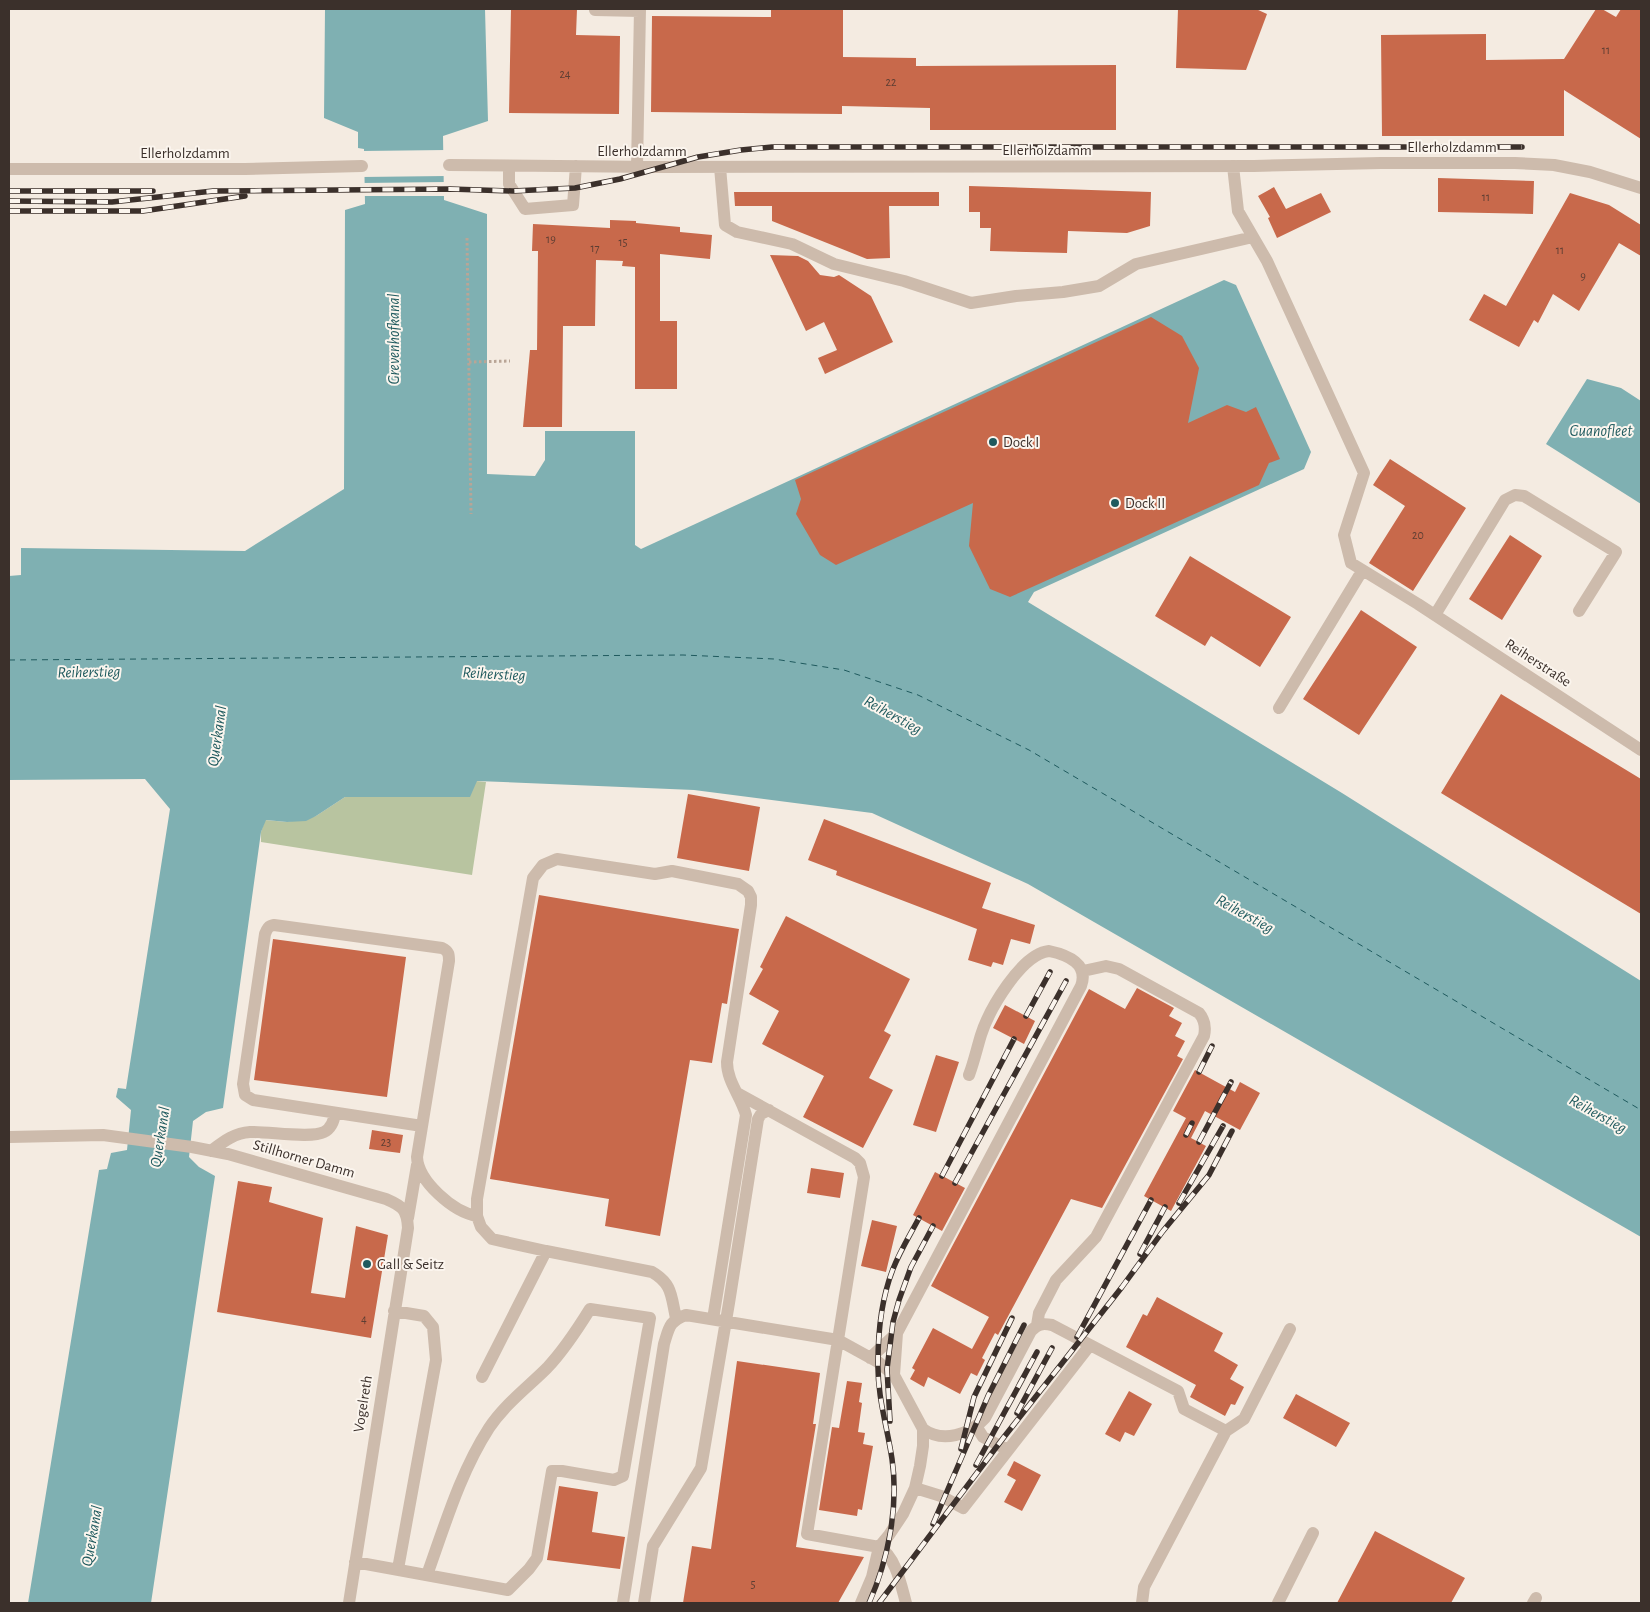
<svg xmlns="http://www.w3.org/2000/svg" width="1650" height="1612" font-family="'Alegreya Sans',sans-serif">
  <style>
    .green { fill: #b8c4a0 }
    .water { fill: #7fb0b2 }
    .pier { fill: #f4ebe1 }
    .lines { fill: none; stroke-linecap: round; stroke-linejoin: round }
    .ferry { stroke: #1f5a5e; stroke-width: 1; stroke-dasharray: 6 5; stroke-linecap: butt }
    .building { fill: #c8694b }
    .path { stroke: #b9a596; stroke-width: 3; stroke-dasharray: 2.5 2.5; stroke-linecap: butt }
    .minor { stroke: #cdbbac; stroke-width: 12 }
    .rail-casing { stroke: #3b302b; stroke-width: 5.5 }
    .rail { stroke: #fbf5ee; stroke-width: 4; stroke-dasharray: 11; stroke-linecap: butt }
    .poi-dot { fill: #1f5a5e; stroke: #fbf5ee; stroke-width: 2 }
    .labels { text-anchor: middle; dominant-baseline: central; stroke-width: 4; stroke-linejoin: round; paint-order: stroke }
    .number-label { font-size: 12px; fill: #5e3e33 }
    .street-label { font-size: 15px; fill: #3b302b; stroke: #fbf5ee }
    .poi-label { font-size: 15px; fill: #3b302b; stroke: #fbf5ee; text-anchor: start }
    .water-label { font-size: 16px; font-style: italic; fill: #1f5a5e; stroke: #fbf5ee }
  </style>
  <rect width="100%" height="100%" fill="#f4ebe1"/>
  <path class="green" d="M476,781L486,782L472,875L261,842V832L265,820L287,822L316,816L345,797H469Z"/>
  <path class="water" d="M325,9H485L488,121L443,136L444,200L487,214V474L535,476L545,460V431H635V545L641,549L1224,280L1236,285L1311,452L1304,469L1034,592L1028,602L1342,793L1641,981V1237L1028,884L872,813L694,790L477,781L470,797H345L316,816L306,821L287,822L266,820L261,832L223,1108L206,1112L193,1121L189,1157L199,1167L215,1176L151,1603H28L99,1170L107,1169L111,1153L127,1150L131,1110L116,1097L118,1088L126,1089L170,809L145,779L9,780V576L21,575V548L245,551L344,489L345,210L365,204L364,149L358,148V132L324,118Z
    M1587,379L1621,388L1641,401V504L1546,444Z"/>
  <path class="pier" d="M446,150V176L362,177V151Z
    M446,182V196H362V183Z"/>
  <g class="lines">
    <path class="ferry" d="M9,660L683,655L774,659L844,670L918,695L1029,750L1641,1110"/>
  </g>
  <path class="building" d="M511,9H577L576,35L620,36L619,114L509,113Z
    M771,9H843V57L916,58V66L1116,65V130H930V108L842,106V114L651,112L652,16L771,17Z
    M1178,9H1256L1267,14L1246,70L1176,68Z
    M1596,9H1602L1616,17L1621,9H1641V139L1564,90V136H1382L1381,35L1486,34V60L1564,59Z
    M1438,178L1534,181L1533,214L1438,212Z
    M969,186L1151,192L1150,226L1127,233L1068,231L1067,253L990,251L991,228H980V212H969Z
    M1274,187L1286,209L1321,193L1331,212L1277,238L1268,218L1270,217L1258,196Z
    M734,192H939V206H889L890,258L867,259L772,221V206H735Z
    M1570,193L1609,205L1641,225V256L1619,243L1579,311L1553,294L1538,323L1534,320L1519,347L1469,320L1484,294L1506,306Z
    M610,220L636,221V223L680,227V232L712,235L710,259L660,254V321H677V389H635V267L622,266L623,261L596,260L595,326H563L562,427H523L530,350H537L538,251H532L533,224L610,228Z
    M770,255L798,256L808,261L820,275L834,277L839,275L871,296L893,342L825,374L818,358L837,350L824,322L806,331Z
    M1151,317L1182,336L1199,368L1188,423L1227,405L1246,412L1256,407L1280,459L1269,463L1259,485L1010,597L990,589L969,546L973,503L836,565L820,555L796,514L801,499L795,480Z
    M1390,459L1466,508L1413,591L1369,563L1405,506L1373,485Z
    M1510,535L1542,556L1502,620L1469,599Z
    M1190,556L1291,617L1260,667L1211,636L1205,646L1155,616Z
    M1361,610L1417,647L1359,735L1303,699Z
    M1501,694L1641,779V914L1441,793Z
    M688,794L760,807L749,871L677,858Z
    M824,819L991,883L982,908L1035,925L1030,944L1011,939L1003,965L993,962L991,967L968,960L977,929L836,875L837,871L808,860Z
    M539,895L739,929L727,1004L722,1003L712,1063L690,1060L660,1236L605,1226L609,1199L490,1179Z
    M786,916L910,979L884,1031L891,1035L869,1078L893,1090L863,1148L803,1117L824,1076L762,1044L779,1011L749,994L763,969L760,967Z
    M273,939L406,957L387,1097L254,1080Z
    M1137,988L1174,1008L1169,1016L1182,1023L1175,1036L1185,1041L1177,1056L1183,1059L1102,1208L1071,1199L998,1335L995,1333L982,1358L985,1360L977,1376L971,1373L960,1394L928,1377L924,1387L910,1379L915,1370L912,1368L933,1328L972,1349L989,1317L931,1286L1089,989L1125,1009Z
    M1005,1005L1035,1021L1024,1044L993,1028Z
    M936,1055L959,1062L936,1132L913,1125Z
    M1195,1070L1235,1092L1240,1082L1260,1093L1240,1130L1205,1111L1191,1138L1206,1146L1171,1211L1144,1196L1186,1118L1173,1111Z
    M372,1130L403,1135L400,1153L369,1149Z
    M811,1168L844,1173L840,1198L807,1193Z
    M935,1172L965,1188L942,1231L913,1215Z
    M238,1181L272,1187L269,1202L323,1218L311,1293L345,1298L356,1226L388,1235L371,1338L217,1312Z
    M872,1220L897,1226L886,1272L861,1266Z
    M1157,1297L1223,1333L1214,1351L1238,1365L1230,1379L1244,1387L1235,1405L1231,1404L1225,1416L1190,1397L1196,1385L1126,1347L1143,1314L1147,1316Z
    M737,1361L820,1373L813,1424H816L796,1547L864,1557L838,1603H683L692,1546L711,1549Z
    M847,1381L862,1383L859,1402L862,1403L858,1432L865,1433L863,1444L873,1446L862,1510L858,1509L857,1516L819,1510L832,1427L839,1428Z
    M1129,1391L1152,1404L1134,1436L1125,1432L1120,1442L1105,1434Z
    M1296,1394L1350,1423L1336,1447L1283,1418Z
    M1014,1461L1041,1475L1022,1511L1004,1502L1016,1480L1007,1475Z
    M559,1486L598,1492L592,1532L625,1537L620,1569L547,1560Z
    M1375,1531L1465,1578L1451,1603H1337Z"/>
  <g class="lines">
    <path class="path" d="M467,238L471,514
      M469,362L510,361"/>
    <path class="minor" d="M595,10L640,11
      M449,165L658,167L1254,166L1381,163H1515L1554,165L1590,172L1641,188
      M509,166V184L525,209L573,205L576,166
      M1233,166L1238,211L1267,261L1364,473L1344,535L1351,563L1418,604L1641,750
      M637,167L640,9
      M720,167L725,225L737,232L792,244L834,264L904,281L971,303L1016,296L1063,292L1099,286L1136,264L1253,237
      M9,169H245L362,166
      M1435,615L1505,500L1515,495L1524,496L1616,552L1579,611
      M1279,708L1362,571
      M737,1093L855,1158L860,1163L864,1177L807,1534L879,1547C896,1557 901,1585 906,1603
      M422,1126L253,1100L245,1095L243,1084L265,934C267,929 268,926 274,925L442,948C449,951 449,955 449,961L417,1157C418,1181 453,1212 477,1216
      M9,1137L103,1135L192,1147L228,1154L386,1199C402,1206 407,1209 408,1228L349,1603
      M211,1151C223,1142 234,1133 250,1132C267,1131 311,1139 324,1132C332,1128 334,1121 335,1113
      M408,1218L417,1165
      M546,1251L492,1239L481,1227L477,1216V1199L533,878L543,865L557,859L655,874L672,871L738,884L748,891L751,897V905L727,1062C727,1082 741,1096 746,1115L713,1319
      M394,1311L424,1316L433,1327L436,1360L398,1569
      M1037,1325L1039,1313L1056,1280L1096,1237L1204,1036C1206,1027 1205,1020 1199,1013L1119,969L1106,966L1083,971
      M870,1358L897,1333L1081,986C1089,964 1068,955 1049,951C1021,954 989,1010 981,1035C977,1048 974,1062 969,1075
      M894,1375L897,1333
      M482,1377L546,1251L652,1272C673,1284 671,1297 676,1318
      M976,1426L983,1437L1008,1450
      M923,1429C942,1443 970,1435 985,1418L1031,1331C1038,1324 1042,1323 1052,1325L1178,1391L1184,1409L1226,1431
      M915,1488L941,1496L963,1508L1090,1345
      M355,1562L508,1590L529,1569L537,1558L552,1471H562L614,1480L623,1476L650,1318L590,1309C577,1330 564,1350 547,1368C528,1387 505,1404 489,1428C460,1473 445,1525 427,1575
      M623,1603L664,1344C669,1328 669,1321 686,1315L838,1340L878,1362L894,1375L923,1429V1446L920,1466L915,1488L903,1514L889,1535L879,1547L872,1577L861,1603
      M644,1603L653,1546L701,1468L729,1303L758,1119L761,1114L769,1110
      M1142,1603L1144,1587L1226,1431L1244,1419L1290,1329
      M1278,1603L1313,1533
      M1533,1603L1536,1598"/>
    <defs>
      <path id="rail" d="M9,191H153
        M9,201L112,202L213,191L450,189L513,191L575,188L620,179L698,157L741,150L772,147H1522
        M9,211H143L245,196
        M1026,1016L1050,972
        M1199,1072L1212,1046
        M1186,1135L1192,1123
        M1199,1142L1231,1082
        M942,1176L1014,1039
        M955,1183L1066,981
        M1179,1203L1223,1126
        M1140,1254L1165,1207
        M1077,1337L1151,1200
        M1017,1413L1052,1348
        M890,1421L887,1369L893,1322L899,1300L911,1267L933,1226
        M961,1449L974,1397L1012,1318
        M976,1465L1037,1352
        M933,1524L988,1396L1024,1325
        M869,1603C888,1560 899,1507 892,1459C887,1426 877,1395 878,1362C878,1332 882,1297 893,1269C900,1251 910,1235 919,1218
        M879,1603L1004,1437L1122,1287L1163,1231L1209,1175L1232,1131"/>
    </defs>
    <use href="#rail" class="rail-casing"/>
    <use href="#rail" class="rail"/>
  </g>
  <g class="poi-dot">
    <circle cx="993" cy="442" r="5"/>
    <circle cx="1115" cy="503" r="5"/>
    <circle cx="367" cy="1264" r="5"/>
  </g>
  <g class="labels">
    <g class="number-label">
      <text x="1606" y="50">11</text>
      <text x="565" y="74">24</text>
      <text x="891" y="82">22</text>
      <text x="1486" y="197">11</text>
      <text x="551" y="239">19</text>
      <text x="623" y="242">15</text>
      <text x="595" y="248">17</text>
      <text x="1560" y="250">11</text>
      <text x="1583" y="276">9</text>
      <text x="1418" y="535">20</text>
      <text x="386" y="1142">23</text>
      <text x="364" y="1319">4</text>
      <text x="753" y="1584">5</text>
    </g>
    <g class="street-label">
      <text x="1452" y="147">Ellerholzdamm</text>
      <text x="1047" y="150">Ellerholzdamm</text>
      <text x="642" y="151">Ellerholzdamm</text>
      <text x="185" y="153">Ellerholzdamm</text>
      <text transform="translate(1538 663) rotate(33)">Reiherstraße</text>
      <text transform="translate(304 1159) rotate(16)">Stillhorner Damm</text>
      <text transform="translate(363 1404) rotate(-81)">Vogelreth</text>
    </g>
    <g class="poi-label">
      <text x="1003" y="442">Dock I</text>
      <text x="1125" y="503">Dock II</text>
      <text x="377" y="1264">Gall &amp; Seitz</text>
    </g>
    <g class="water-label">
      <text transform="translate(394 339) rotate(-90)">Grevenhofkanal</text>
      <text x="1601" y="431">Guanofleet</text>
      <text transform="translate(89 672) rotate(-1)">Reiherstieg</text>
      <text transform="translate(494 674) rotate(3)">Reiherstieg</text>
      <text transform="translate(893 715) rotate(29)">Reiherstieg</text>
      <text transform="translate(217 736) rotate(-82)">Querkanal</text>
      <text transform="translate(1245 914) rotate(29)">Reiherstieg</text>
      <text transform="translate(1598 1114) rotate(29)">Reiherstieg</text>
      <text transform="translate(160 1137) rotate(-81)">Querkanal</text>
      <text transform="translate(92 1536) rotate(-80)">Querkanal</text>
    </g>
  </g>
  <rect width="1650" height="1612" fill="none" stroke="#3b302b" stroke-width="20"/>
</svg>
